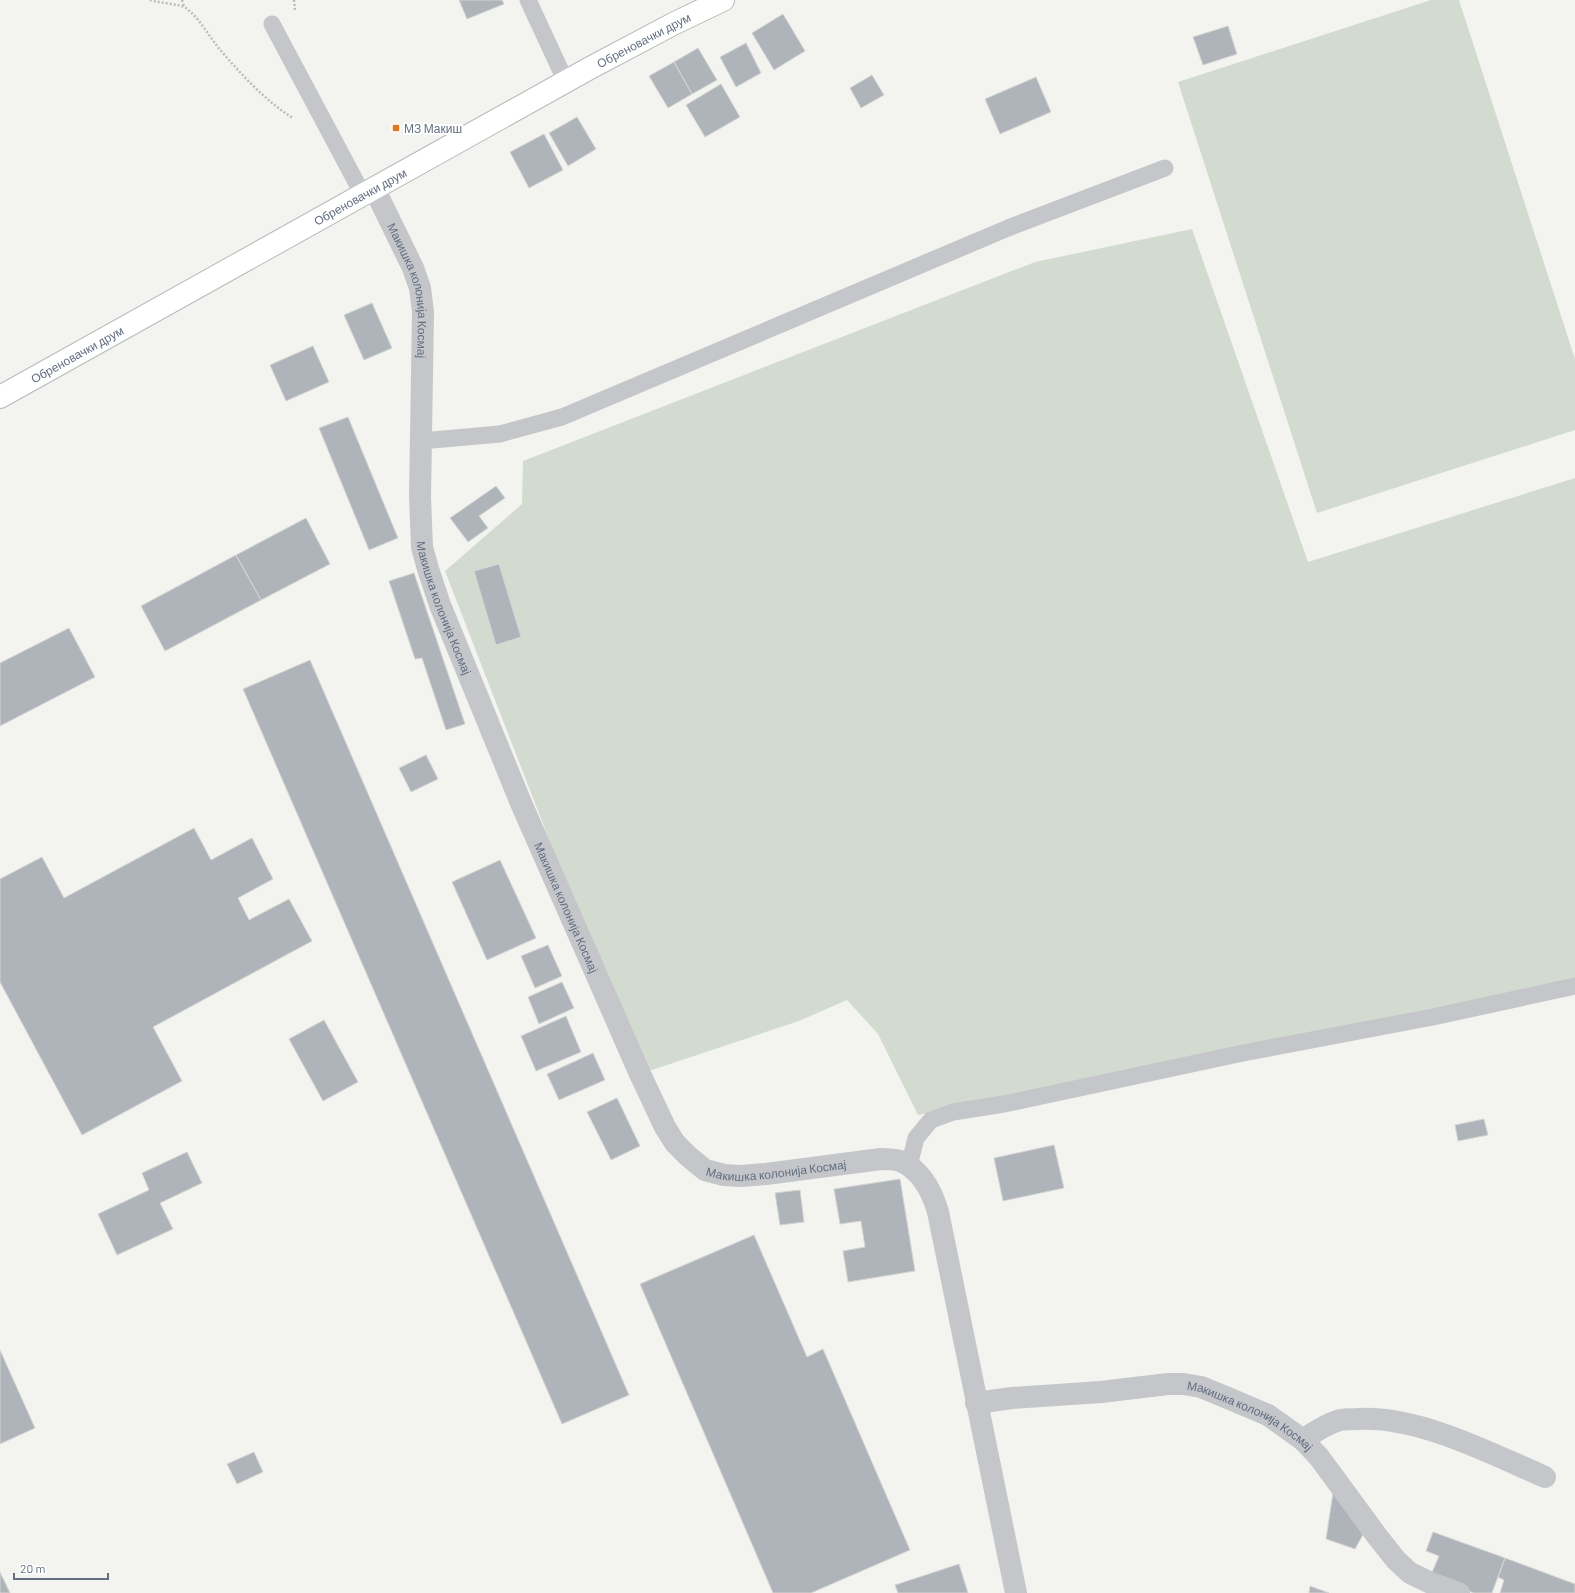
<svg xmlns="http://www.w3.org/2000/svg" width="1575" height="1593" font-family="Barlow,sans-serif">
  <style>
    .green { fill: #d3dbd1 }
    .building { fill: #afb3ba; stroke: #d5d5d3 }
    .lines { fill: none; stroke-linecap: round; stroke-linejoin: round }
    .secondary-casing { stroke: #b6b9be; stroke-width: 24 }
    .path { stroke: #bbbcbf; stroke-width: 2.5; stroke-dasharray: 2 2; stroke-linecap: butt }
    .lane { stroke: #c4c6ca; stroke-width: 17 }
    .street { stroke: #c4c6ca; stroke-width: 22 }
    .secondary { stroke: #fff; stroke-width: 22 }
    .poi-dot { fill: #e07624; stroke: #fff; stroke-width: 1.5 }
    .labels { text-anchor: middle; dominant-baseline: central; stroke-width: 4; stroke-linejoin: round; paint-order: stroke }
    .street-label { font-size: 12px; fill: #636e81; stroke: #fff }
    .poi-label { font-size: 12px; fill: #636e81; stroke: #fff; text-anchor: start }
  </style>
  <rect width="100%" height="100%" fill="#f3f4f0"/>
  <path class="green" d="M1431,0H1459L1575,359V430L1317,513L1178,82Z
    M1192,229L1308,562L1575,478V991L918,1115L878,1034L847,1000L799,1021L640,1074L445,571L522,504L523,461L1035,262Z"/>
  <path class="building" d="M459,0H502L504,4L467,19Z
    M783,14L805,51L774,70L752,33Z
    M1228,26L1237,54L1203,65L1193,37Z
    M746,43L761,73L736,87L720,57Z
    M698,48L717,80L692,94L674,62Z
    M674,62L692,94L668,108L649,76Z
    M872,75L884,95L861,108L850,88Z
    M1036,77L1051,112L1000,134L985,99Z
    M721,84L740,117L705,137L686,105Z
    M577,117L596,149L568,166L549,133Z
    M544,134L563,170L529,188L510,152Z
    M372,303L392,348L364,360L344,315Z
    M313,346L329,382L286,401L270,365Z
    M348,417L398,538L369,550L319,428Z
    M496,486L505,498L479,516L488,528L468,542L450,518Z
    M306,518L330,564L261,600L236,555Z
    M236,555L261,600L165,651L141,606Z
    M499,564L521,637L496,645L474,571Z
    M414,573L465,724L446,730L422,658L415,659L389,581Z
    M69,628L95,677L0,726V663Z
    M310,660L629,1395L562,1424L243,689Z
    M426,755L438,779L411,792L399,768Z
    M194,828L211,860L252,838L273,879L238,898L249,920L289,899L312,941L153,1027L182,1081L82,1135L0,982V879L42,857L64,898Z
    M500,860L536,938L487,960L452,882Z
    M548,945L562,976L535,988L521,956Z
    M562,982L574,1008L539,1024L528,997Z
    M566,1016L581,1052L536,1071L521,1036Z
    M324,1020L358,1082L323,1101L289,1039Z
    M593,1053L605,1080L559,1100L547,1074Z
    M617,1098L640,1146L611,1160L587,1112Z
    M1484,1119L1488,1135L1458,1141L1455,1125Z
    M1054,1145L1064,1188L1003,1201L994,1158Z
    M187,1152L202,1183L160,1203L173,1229L117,1255L98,1214L149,1190L142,1173Z
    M900,1179L915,1271L848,1282L843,1251L865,1247L861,1221L840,1224L834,1189Z
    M800,1190L804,1222L780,1225L775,1193Z
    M754,1235L807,1357L823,1349L910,1550L811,1593H773L640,1284Z
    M0,1350L35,1428L0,1444Z
    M254,1452L263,1472L237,1484L227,1464Z
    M1333,1493L1365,1531L1355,1549L1326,1539Z
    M1433,1532L1505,1558L1492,1593H1474L1430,1577L1439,1556L1426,1551Z
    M1505,1558L1575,1584V1593H1500L1504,1580L1498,1577Z
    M959,1564L968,1593H898L895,1585Z
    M0,1572L10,1593H0Z
    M1310,1586L1329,1593H1309Z"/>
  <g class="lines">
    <defs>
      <g id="secondary">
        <path id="s3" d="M0,397L590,68L675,23L723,0"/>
      </g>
    </defs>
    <use href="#secondary" class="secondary-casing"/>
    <path class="path" d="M150,0C159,3 180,4 186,8C199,18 207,33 217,46C237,70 266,102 293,118
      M182,0L184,7
      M294,0L295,11"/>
    <path class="lane" d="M528,0L566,82
      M272,24L363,195
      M421,441L500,434L562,417L1008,228L1165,168
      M909,1166L916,1138L931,1120L953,1112L1004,1104L1243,1053L1433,1017L1575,986"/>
    <g class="street">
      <path id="s1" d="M374,188L413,268L420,288L423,312L420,497L422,547L428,569L440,605L521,803L640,1074L665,1127L675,1143L688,1156L705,1170L724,1175L740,1176L766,1174L881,1159C887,1159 894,1159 900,1161C921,1170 932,1191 938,1212L1016,1593"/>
      <path id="s2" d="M976,1403L1012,1398L1101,1392L1168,1384H1184L1201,1387L1223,1396L1268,1415L1303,1440L1319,1457L1377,1536L1396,1560L1410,1573L1431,1583L1459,1593"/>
      <path d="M1303,1440C1314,1432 1326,1424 1340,1420C1346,1419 1353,1419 1358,1419C1417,1415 1492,1454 1545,1477"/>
    </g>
    <use href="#secondary" class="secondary"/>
  </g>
  <rect class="poi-dot" x="392" y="124" width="8" height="8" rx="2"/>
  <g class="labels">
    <g class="street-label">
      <text stroke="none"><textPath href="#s3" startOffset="736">Обреновачки друм</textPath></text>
      <text stroke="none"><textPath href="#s3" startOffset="412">Обреновачки друм</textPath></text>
      <text stroke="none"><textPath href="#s1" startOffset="110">Макишка колонија Космај</textPath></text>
      <text stroke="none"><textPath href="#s3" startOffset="88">Обреновачки друм</textPath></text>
      <text stroke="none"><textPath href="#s1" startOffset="434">Макишка колонија Космај</textPath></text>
      <text stroke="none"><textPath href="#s1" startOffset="758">Макишка колонија Космај</textPath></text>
      <text stroke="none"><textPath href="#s1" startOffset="1130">Макишка колонија Космај</textPath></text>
      <text stroke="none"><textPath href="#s2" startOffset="283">Макишка колонија Космај</textPath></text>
    </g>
    <g class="poi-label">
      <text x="404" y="128">МЗ Макиш</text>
    </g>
  </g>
  <path d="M14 1573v6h94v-6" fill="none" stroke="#636e81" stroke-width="2"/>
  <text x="20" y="1573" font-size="12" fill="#636e81" stroke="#ffffff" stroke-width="3" paint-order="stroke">20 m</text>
</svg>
